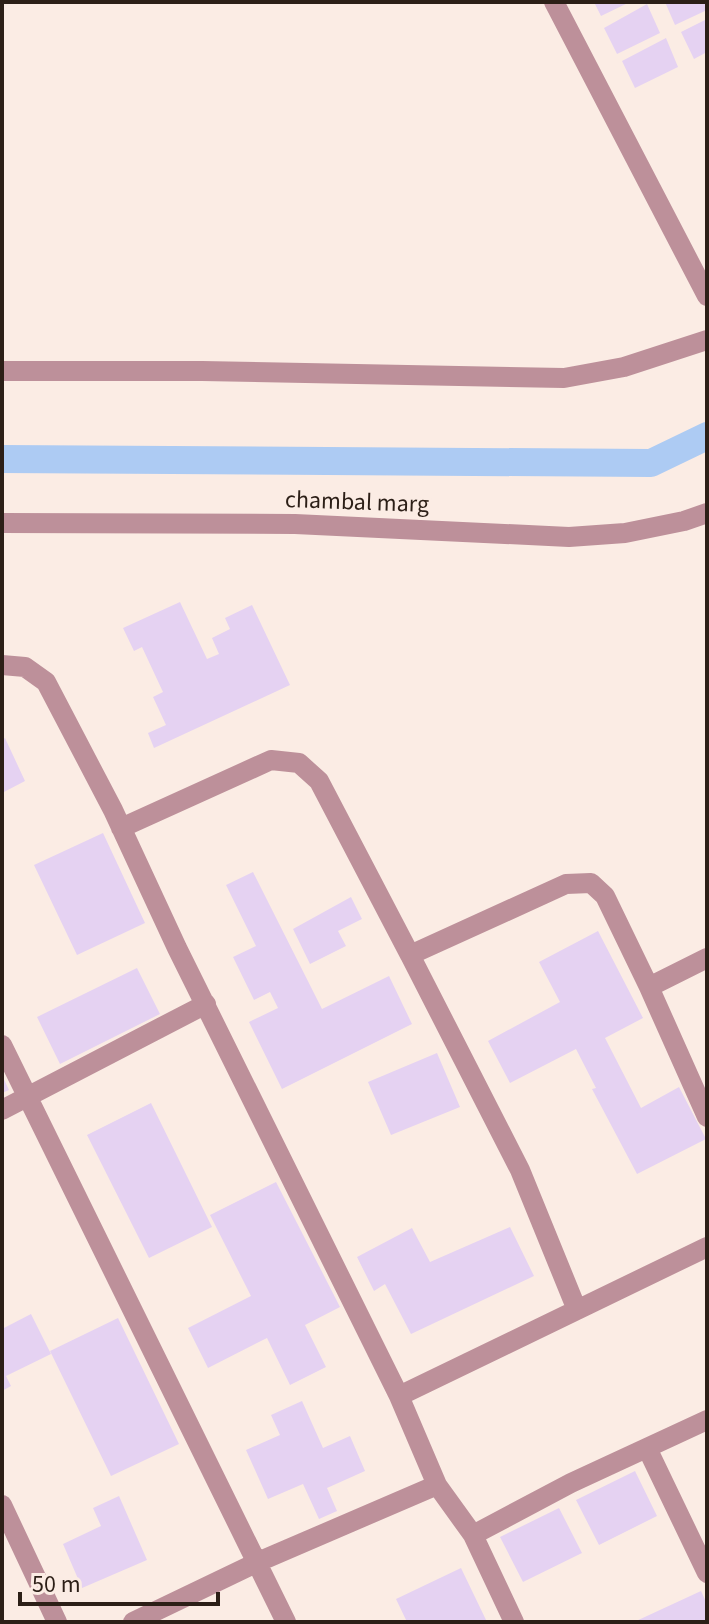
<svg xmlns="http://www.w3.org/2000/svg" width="709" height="1624" font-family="'Source Sans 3',sans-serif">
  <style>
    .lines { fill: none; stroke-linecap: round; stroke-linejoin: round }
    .canal { stroke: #adcbf3; stroke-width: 28 }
    .building { fill: #e5d2f2 }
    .minor { stroke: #bd909a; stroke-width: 20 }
    .labels { text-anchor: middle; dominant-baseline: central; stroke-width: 6; stroke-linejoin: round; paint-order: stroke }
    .street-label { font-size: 24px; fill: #2c1f17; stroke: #fbece4 }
  </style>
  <rect width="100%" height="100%" fill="#fbece4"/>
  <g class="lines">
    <path class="canal" d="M2,459L651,463L707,436"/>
  </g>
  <path class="building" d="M594,2H630L601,16Z
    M665,2H707V10L675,25Z
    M647,4L660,33L617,54L604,28Z
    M707,19V52L694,59L681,32Z
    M666,38L678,67L635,88L622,61Z
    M180,602L207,659L219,654L212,638L230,629L225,618L252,605L290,685L154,748L148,733L166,725L153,697L163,692L142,647L134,651L123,628Z
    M5,738L25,781L2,793V740Z
    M103,833L145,923L77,955L34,865Z
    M253,872L322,1009L389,976L412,1024L282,1089L249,1022L278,1008L270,992L254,1000L233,957L256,946L226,885Z
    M351,897L362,919L338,931L346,946L310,964L293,929Z
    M598,931L643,1018L605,1038L641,1108L679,1087L706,1139L637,1174L592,1089L596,1088L576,1049L510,1083L488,1041L560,1002L539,962Z
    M137,968L160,1014L60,1064L37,1017Z
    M437,1053L460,1107L391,1135L368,1082Z
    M2,1075L9,1090L2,1093Z
    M151,1103L212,1227L149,1258L87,1135Z
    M276,1182L340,1307L305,1325L326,1367L290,1385L267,1338L208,1368L188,1328L251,1296L210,1215Z
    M510,1227L534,1276L411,1334L385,1284L374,1291L357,1257L412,1228L430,1262Z
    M31,1314L51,1354L6,1376L11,1386L2,1391V1329Z
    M118,1318L179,1444L111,1476L50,1351Z
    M302,1401L323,1448L350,1436L365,1471L327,1488L337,1511L319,1519L303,1484L268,1499L246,1450L280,1435L271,1415Z
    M635,1471L657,1516L599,1545L576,1500Z
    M119,1496L147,1560L82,1588L63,1544L101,1526L93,1508Z
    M559,1508L582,1553L523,1582L500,1537Z
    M461,1568L487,1622H407L396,1599Z
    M701,1591L707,1604V1622H634Z"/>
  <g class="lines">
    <path class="minor" d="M554,2L707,296
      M2,371H202L564,378L624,367L707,340
      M2,523L295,524L569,537L625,533L684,521L707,513
      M2,665L25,667L46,682L113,810L177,948L399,1396
      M121,828L271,760L299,763L319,781L410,955L566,884L591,883L605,896L649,987L707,958
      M410,955L520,1170L577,1310
      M649,987L707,1117
      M2,1045L286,1622
      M2,1110L206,1004
      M707,1247L399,1396L437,1485L473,1535L571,1483L707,1420
      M647,1448L707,1573
      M2,1505L57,1622
      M473,1535L514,1622
      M133,1622L258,1562L437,1485"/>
  </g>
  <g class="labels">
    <g class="street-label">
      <text transform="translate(357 502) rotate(2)">chambal marg</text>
    </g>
  </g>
  <rect width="709" height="1624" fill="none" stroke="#2c1f17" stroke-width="8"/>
  <path d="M20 1592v12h198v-12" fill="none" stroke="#2c1f17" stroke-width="4"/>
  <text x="32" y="1592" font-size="24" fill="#2c1f17" stroke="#fbece4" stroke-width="6" paint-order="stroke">50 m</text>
</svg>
